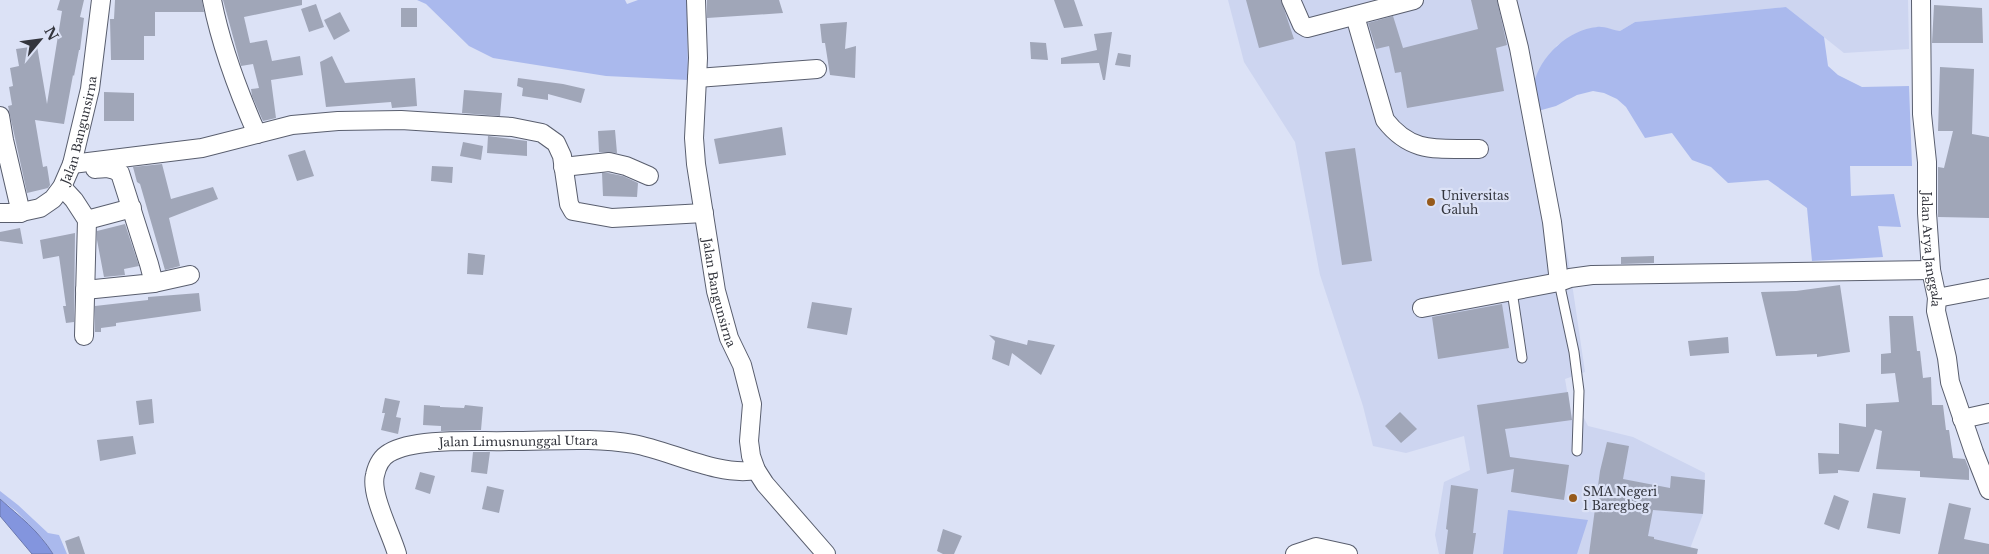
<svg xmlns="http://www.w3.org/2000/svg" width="1989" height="554" font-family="'Libre Baskerville',serif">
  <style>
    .built { fill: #cdd5f0 }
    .green { fill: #aab9ed }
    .water { fill: #8395de; stroke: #6b78ae }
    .building { fill: #a0a6b8 }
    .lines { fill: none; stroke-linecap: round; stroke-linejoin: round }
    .service-casing { stroke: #595e6e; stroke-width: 11 }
    .minor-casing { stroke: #595e6e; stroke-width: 20 }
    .service { stroke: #fff; stroke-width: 9 }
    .minor { stroke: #fff; stroke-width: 18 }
    .poi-dot { fill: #965a1b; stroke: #dce2f6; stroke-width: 2 }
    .labels { text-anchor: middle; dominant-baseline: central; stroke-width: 4.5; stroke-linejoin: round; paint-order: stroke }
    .street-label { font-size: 12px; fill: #33353d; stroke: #dce2f6 }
    .poi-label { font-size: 12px; fill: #33353d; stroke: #dce2f6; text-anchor: start }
  </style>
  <rect width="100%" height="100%" fill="#dce2f6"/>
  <path class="built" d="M1228,0H1908L1909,49L1844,53L1786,7L1635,22L1620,31L1597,27L1576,33L1556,46L1538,111L1569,263L1585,372L1565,379L1572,420L1584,418L1588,426L1633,437L1705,473L1703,514L1688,554H1439L1435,535L1444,482L1470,470L1464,436L1406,453L1373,446L1363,406L1320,275L1295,142L1244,62Z"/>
  <path class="green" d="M417,0H625L627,4L638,0H687L688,80L606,76L493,58L469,46L426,4Z
    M1786,7L1824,37L1828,66L1838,75L1862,87L1909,86L1912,166H1850L1851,196L1894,194L1901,227L1878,226L1883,257L1812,261L1807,208L1768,180L1728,183L1711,167L1692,160L1672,133L1645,138L1626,107L1617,99L1604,93L1593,91L1577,95L1556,106L1538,111C1537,103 1532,91 1534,84C1539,57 1569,29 1597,27C1604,26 1612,30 1620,31L1635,22Z
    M0,491L18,505L48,533L59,535L67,554H53L43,539L17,512L0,499Z
    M1508,510L1588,520L1577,554H1503Z"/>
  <path class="water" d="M0,499C19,516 39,531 53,554H32L0,516Z"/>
  <path class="building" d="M60,0H84L80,17L84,18L80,50H79L74,76L73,75L64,124L35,120L43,167L47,166L50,185L48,188L27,193L8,106L12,105L9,87L13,86L10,68L19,66L16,49L37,46L47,104L62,11L57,10Z
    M115,0H202L204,12H155V36H144V60H111L110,19H114Z
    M223,0H302V5L244,17L250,43L267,40L272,61L300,56L303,75L271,80L276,118L263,121L252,96L251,89L259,88L253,64L241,66Z
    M707,0H779L783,13L707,18Z
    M1054,0H1074L1083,26L1064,28Z
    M1246,0H1281L1294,39L1259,48Z
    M1471,0H1497L1507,45L1496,48L1504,91L1407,108L1401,72L1395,73L1389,46L1376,49L1368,23L1393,16L1403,48L1478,29Z
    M316,4L324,27L309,32L301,9Z
    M1934,5L1982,8L1983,43H1932Z
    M401,8H417V27H401Z
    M340,12L350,31L334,40L324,20Z
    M847,22L845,49L856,46L855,78L830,75L825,43H822L820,24Z
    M1112,32L1105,80H1103L1099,63L1061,64V58L1097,50L1094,34Z
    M1030,42L1046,43L1048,60L1031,59Z
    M1118,53L1131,55L1130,67L1115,65Z
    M332,56L345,83L415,78L417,106L392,108L391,102L326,107L320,62Z
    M1940,67L1974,69L1972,134L1989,137V218L1938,217V167L1944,168L1953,131H1938Z
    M518,78L563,84L585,89L581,103L548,94V100L522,96L523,88L517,86Z
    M464,90L502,93L500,116L462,113Z
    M104,92L134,93V121H104Z
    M782,127L786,155L719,164L714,139Z
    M615,130L617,153L599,152L598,131Z
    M488,136L527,141V156L487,153Z
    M463,142L483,146L481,160L460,156Z
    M1355,148L1372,261L1342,265L1325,152Z
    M305,150L314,176L297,181L288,155Z
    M162,164L171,199L213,187L218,199L169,218L180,266L165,270L140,184L137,182L133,167Z
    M432,166L453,167L452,183L431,181Z
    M602,173H608L623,176L638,183L637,197L603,196Z
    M125,224L139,266L124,269L125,275L104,277L97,240V231Z
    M20,228L23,244L0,241V232Z
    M75,233L74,322L66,323L63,306H66L59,256L43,259L40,240Z
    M468,253L485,255L483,275L467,274Z
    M1654,256V263L1621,264V257Z
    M1840,285L1850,352L1817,357V354L1776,356L1761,292L1796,291Z
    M199,293L201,311L116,323V326L101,328V332H95V306L148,300V297Z
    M812,302L852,308L847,335L807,328Z
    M1502,304L1509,348L1438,359L1432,317Z
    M1889,316H1913L1917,351H1920L1923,378L1931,377L1932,405H1943L1946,430H1949L1953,458L1965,459L1969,469V480L1920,477V471L1876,469L1882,431L1875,429L1859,472L1838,470V473L1819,474L1818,453L1839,454V423L1866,427V404L1899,402L1895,373L1881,374V354L1891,353Z
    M989,335L1027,345L1028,340L1055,345L1041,375L1012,353L1009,366L992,359L995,341Z
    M1728,337L1729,353L1690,356L1688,341Z
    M1568,392L1572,420L1505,429L1510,457L1569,465L1564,500L1511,492L1514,469L1487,474L1477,405Z
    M385,398L400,401L396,417L401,418L398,434L381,430L385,413H382Z
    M152,399L154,423L139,425L136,401Z
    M424,405L440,406V407L464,408L465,405L483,407L481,430L441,431V426L423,425Z
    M1400,412L1417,429L1401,443L1385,426Z
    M133,436L136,454L100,461L97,440Z
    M1607,442L1629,446L1623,479L1670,488L1671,476L1705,480L1703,514L1653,510L1648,536L1654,537V539L1698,549L1697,554H1589L1600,471Z
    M473,452H490L487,474L471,472Z
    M420,472L435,476L430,494L415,489Z
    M1451,485L1478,489L1473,533H1476L1473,554H1445L1448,530L1446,529Z
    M487,486L504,490L499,513L482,509Z
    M1873,493L1906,498L1900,534L1867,528Z
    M1834,495L1849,501L1839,530L1824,524Z
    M1949,503L1971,508L1964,539L1989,544V554H1938Z
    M943,529L962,536L954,554H943L937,551Z
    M79,536L85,554H69L65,541Z"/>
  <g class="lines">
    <defs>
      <path id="service" d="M1559,282L1574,352L1579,391L1577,451
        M1512,291L1522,358"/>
      <g id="minor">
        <path d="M212,0C221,46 238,91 257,134"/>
        <path id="s1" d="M696,0L698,58L694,138L696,164L716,291L729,338L742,365L752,404L749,441L751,456L756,470L765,484L826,554"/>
        <path d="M1291,0L1302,25L1307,28L1414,0"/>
        <path d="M1507,0L1519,48L1552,222L1559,282"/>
        <path id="s2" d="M1921,0L1922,114L1927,162V213L1931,270L1937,298L1936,311L1947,358L1950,382L1974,452L1989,490"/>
        <path d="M1355,16L1385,120C1412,155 1439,148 1479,149"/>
        <path d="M697,78L817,69"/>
        <path d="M0,116L4,140L21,213"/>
        <path d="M72,164L202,148L292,125L338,121L401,120L512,127L542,133L556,143L562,156L569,204L573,211L612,218L704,213"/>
        <path d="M563,167L609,162L626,166L649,176"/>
        <path d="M62,187L74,200L87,220L84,336"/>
        <path id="s3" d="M0,213H17L40,208L53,199L62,187L72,164L90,89L101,0"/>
        <path d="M87,220L132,208"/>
        <path d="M154,283L190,275"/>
        <path d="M85,290L154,283L149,264L120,173C111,167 104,168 95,169"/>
        <path d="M1937,298L1989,288"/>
        <path d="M1422,308L1559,282L1570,278L1592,275L1931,270"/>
        <path d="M1962,419L1989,413"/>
        <path id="s4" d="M397,554C391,533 370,494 375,475C377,466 380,458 389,453C416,437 477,442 509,441C551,441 593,437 634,444C671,451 719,477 756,470"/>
        <path d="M1295,554L1316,547L1348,554"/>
      </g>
    </defs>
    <use href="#service" class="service-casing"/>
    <use href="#minor" class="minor-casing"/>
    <use href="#service" class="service"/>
    <use href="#minor" class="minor"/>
  </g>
  <g class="poi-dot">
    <circle cx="1431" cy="202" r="5"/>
    <circle cx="1573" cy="498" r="5"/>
  </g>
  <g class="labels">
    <g class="street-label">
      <text stroke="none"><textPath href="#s3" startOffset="131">Jalan Bangunsirna</textPath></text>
      <text stroke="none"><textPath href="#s2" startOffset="250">Jalan Arya Janggala</textPath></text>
      <text stroke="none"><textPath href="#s1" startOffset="295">Jalan Bangunsirna</textPath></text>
      <text stroke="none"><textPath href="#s4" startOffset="241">Jalan Limusnunggal Utara</textPath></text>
    </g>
    <g class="poi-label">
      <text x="1441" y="195">Universitas<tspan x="1441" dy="14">Galuh</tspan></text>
      <text x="1583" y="491">SMA Negeri<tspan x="1583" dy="14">1 Baregbeg</tspan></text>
    </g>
  </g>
  <g transform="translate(40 40) rotate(61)" stroke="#dce2f6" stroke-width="4" paint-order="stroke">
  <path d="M0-4L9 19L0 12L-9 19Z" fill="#33353d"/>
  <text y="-8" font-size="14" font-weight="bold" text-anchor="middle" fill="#33353d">N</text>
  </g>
</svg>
